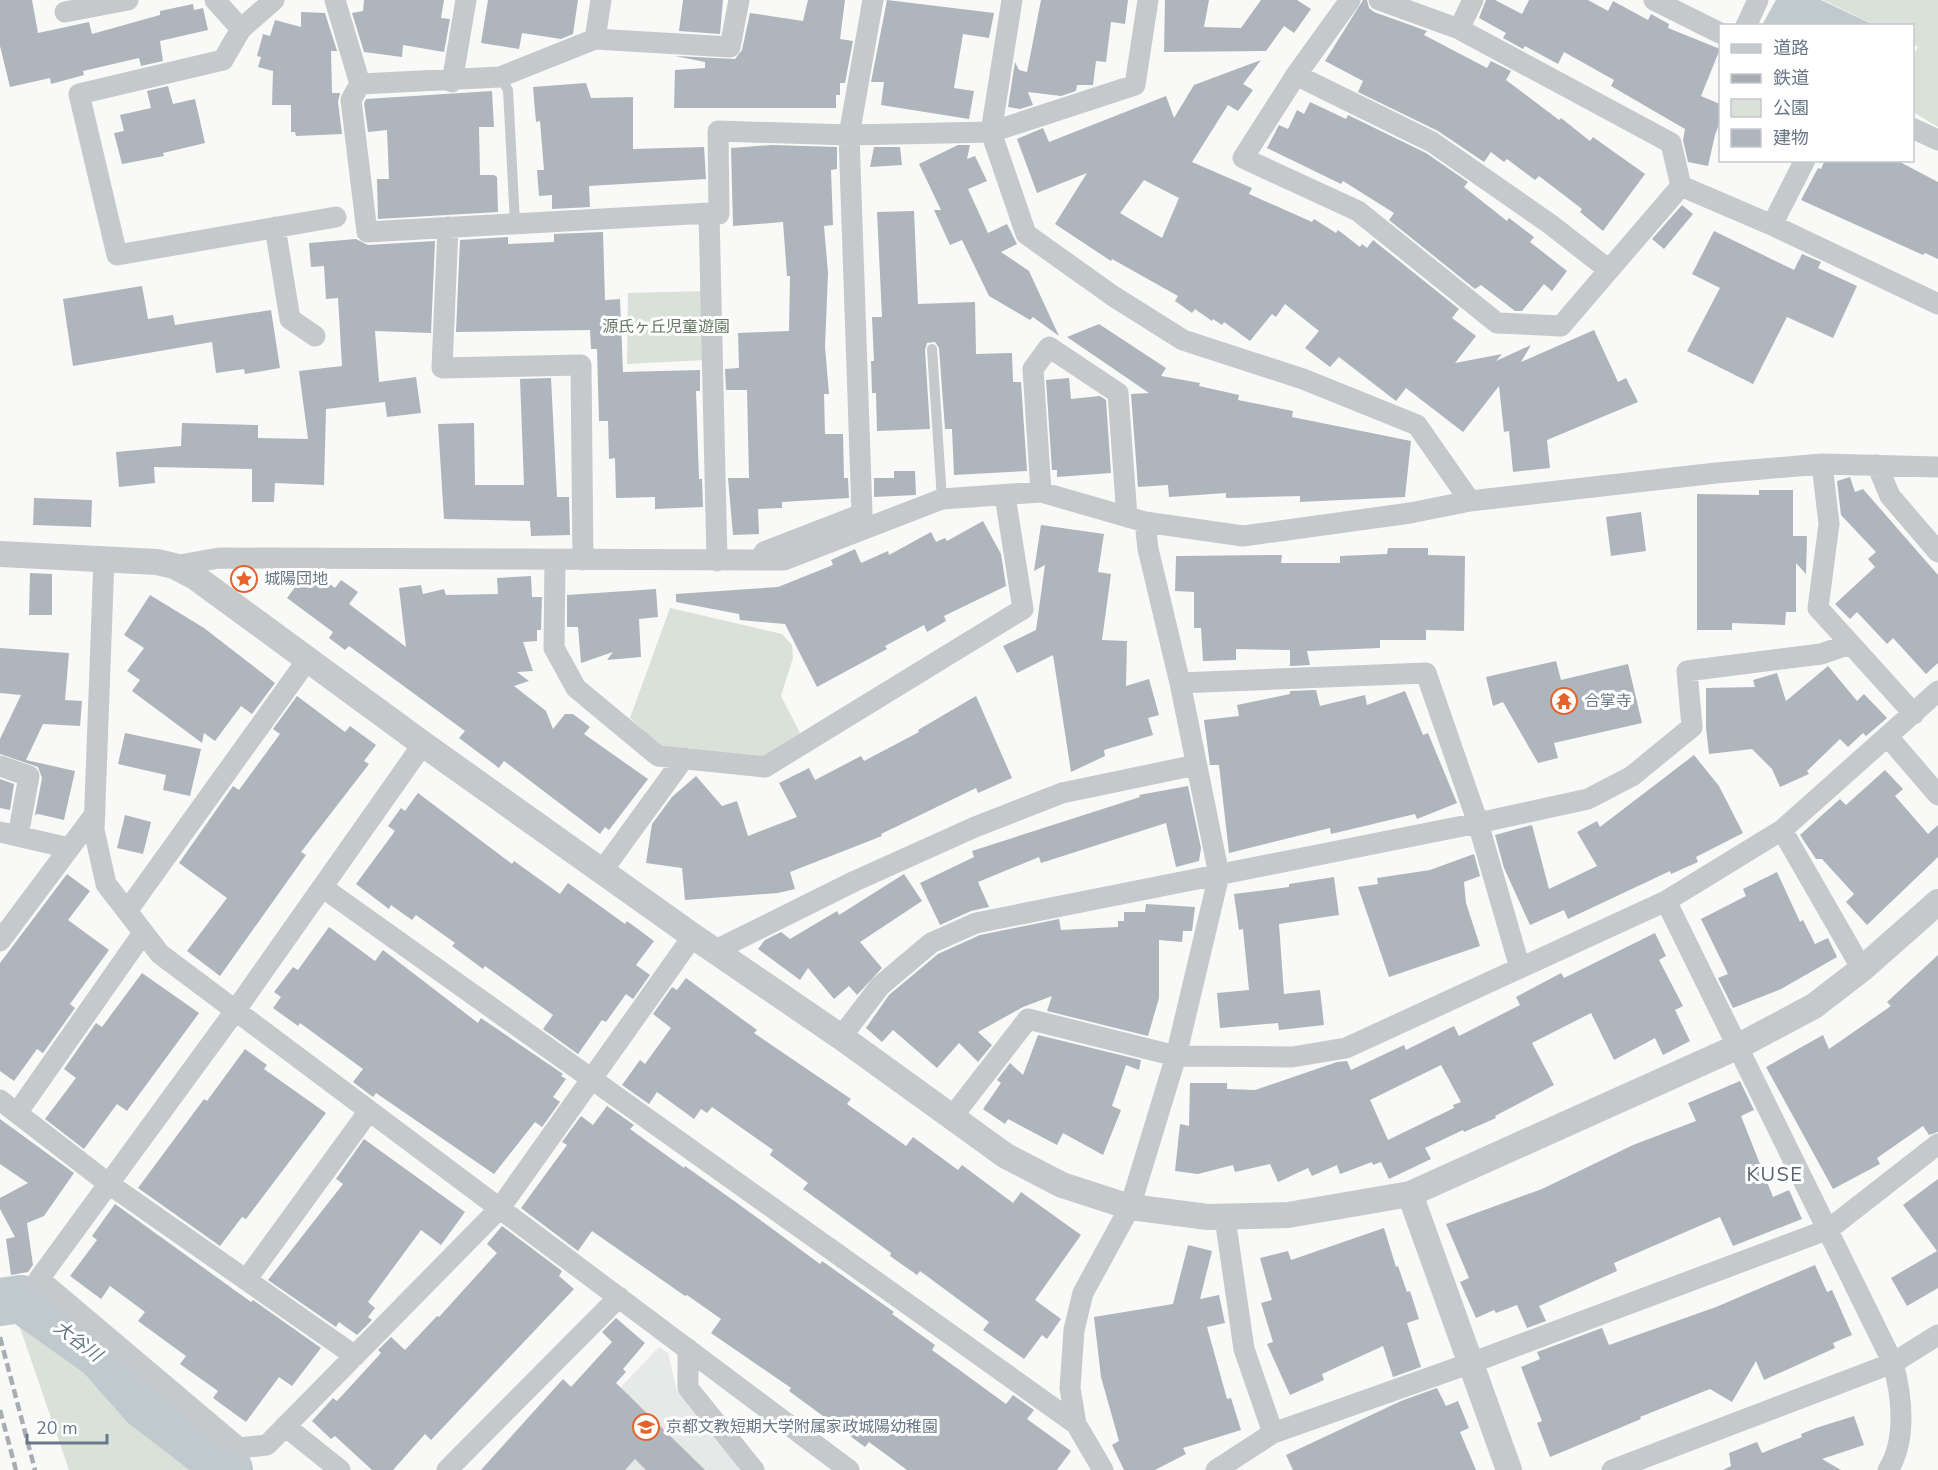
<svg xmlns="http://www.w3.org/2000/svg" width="1938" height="1470" font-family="'Nunito Sans','Noto Sans JP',sans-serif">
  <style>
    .built { fill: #e7e8e8 }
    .green { fill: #dae1d8 }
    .water { fill: #c0c9ce }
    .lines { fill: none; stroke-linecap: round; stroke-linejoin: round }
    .river { stroke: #c0c9ce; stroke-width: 48 }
    .building { fill: #aeb5bc; fill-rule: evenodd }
    .service { stroke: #c5c9cc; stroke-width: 10 }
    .minor { stroke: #c5c9cc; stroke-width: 21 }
    .tertiary { stroke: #c5c9cc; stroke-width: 26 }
    .rail { stroke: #a7adb3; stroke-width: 4.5; stroke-dasharray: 9 4.5; stroke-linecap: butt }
    .labels { text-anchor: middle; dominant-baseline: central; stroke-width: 6; stroke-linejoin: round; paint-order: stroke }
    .park-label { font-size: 16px; fill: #667a63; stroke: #fff }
    .poi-label { font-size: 16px; fill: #687888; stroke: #fff; text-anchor: start }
    .water-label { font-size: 18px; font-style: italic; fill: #647883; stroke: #fff }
    .quarter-label { font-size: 20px; letter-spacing: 1.5px; fill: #56616d; stroke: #fff }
  </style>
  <rect width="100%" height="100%" fill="#f9f9f7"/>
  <path class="built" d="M659,1347L668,1353L677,1391L746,1470H542Z"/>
  <path class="green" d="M1823,0H1938V127L1913,112V56L1918,47L1913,44L1912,26L1875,25Z
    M705,291V360L627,364L628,293Z
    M670,608L782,634L792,645L793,658L781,696L800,733L762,757L661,747L630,718Z
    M44,1324L95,1359L125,1394L204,1461L196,1470H69L19,1325Z"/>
  <path class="water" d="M1776,0H1821L1874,25H1762Z"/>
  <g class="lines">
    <path class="river" d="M0,1302L21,1299L100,1355L144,1405L229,1470"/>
  </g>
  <path class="building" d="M0,0H32L38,33L89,22L92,34L160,15V11L193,4L194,10L203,8L208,30L160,41L163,61L141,66L139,58L83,71L84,75L51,84L50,78L10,87L0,46Z
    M364,0H444L441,18L450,19L444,52L403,45L402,57L364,52L352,13L363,11Z
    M488,0H578L573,34L561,39L522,33L519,49L481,43Z
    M683,0H723L720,34L679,31Z
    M808,0H845L840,39L853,41L845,83H840V95H836V108H674L675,70L705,68V62L675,56L735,59L742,50L750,13L803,21Z
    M887,0L994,13L989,38L963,34L954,88L974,91L969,119L881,105L884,82H871Z
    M1041,0H1128L1125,24L1111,22L1106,62L1096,61L1093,85H1077L1076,91L1061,96L1028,92L1033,105L1020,109L1008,107L1015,62L1019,70L1027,72Z
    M1165,0H1209L1204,27L1241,28L1261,0H1297L1311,9L1294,33L1284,26L1266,51L1164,52Z
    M1363,0H1367L1369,8L1374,12L1427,31L1424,35L1487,68L1491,61L1511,71L1506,80L1559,120L1561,118L1590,141L1593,137L1645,174L1603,231L1580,212L1582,209L1539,176L1535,180L1507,159L1504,162L1491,152L1484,162L1438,131L1358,92L1363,81L1325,61Z
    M1486,0H1495L1522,14L1529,0H1588L1608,11L1613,1L1648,20L1651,14L1669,24L1668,28L1720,49L1701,96L1720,104V122L1715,135L1708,166L1688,162L1683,140L1685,129L1611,86L1614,80L1564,52L1558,64L1525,46L1523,49L1503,38L1506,33L1479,18Z
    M301,12L325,13L337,51H331L332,93H340L338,102L342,134L296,136L295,132H291V105H272L273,71L258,67L261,57L257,56L263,34L270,36L275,20L301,27Z
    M1261,60L1243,84L1253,90L1238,111L1228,105L1192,162L1252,188L1249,194L1312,222L1314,219L1336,233L1338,230L1360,247L1362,244L1367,248L1373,240L1459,309L1452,318L1476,336L1455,363L1502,354L1496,361L1531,345L1521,362L1594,330L1618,382L1626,378L1638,402L1547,440L1550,468L1513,472L1509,431L1504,432L1499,386L1463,432L1406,388L1396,401L1339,357L1330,367L1305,348L1319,331L1285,304L1276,317L1272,314L1250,341L1224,322L1222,325L1213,319L1212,321L1195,309L1192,313L1175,301L1178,296L1112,259L1111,261L1055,224L1087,173L1037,193L1017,139L1043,128L1049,142L1166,96L1174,118L1194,85ZM1144,180L1179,198L1162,238L1120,213Z
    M586,83L591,98L633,97V149L704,147L706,179L589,186L590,207L552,209V195L539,196L537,170H544L540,121L536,122L533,87Z
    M168,86L173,104L195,99L205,143L163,153L164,156L122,164L114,133L124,131L120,115L151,108L147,91Z
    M492,91L494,127H479L480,175H494L497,177L498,212L378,219L377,179H389L387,130L368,132L364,103L366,99Z
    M1310,102L1346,119L1348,115L1426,153L1468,182L1464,187L1507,221L1509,218L1534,237L1530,242L1567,271L1552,291L1544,284L1522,311H1515L1481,285L1475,289L1389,220L1394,213L1343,181L1341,184L1267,148L1279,125L1288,129L1297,110L1304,114Z
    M772,145L837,147V169L831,170L833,225L824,226L828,273L825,347L829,394H824L825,434H843L844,478H848L849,498L782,502V508L758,509L759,534L733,535L728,478H749L747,390H726L725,369L739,368L738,333L789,331L790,276H787L783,222L733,226L731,148Z
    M958,145H970L967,159L975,156L987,181L968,189L988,233L1007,224L1017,244L1001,252L1029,271L1059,336L1033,317L1030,320L989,296L962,240L950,245L934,210H941L919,164Z
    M874,147H900L902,165L870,167Z
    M1825,160H1896L1938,182V259L1925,253L1923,255L1801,200L1818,168L1821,169Z
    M1682,205L1693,214L1664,249L1652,239Z
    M914,211L918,304L975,302L976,354L1012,353L1013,382H1021L1027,471L954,475L952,429H945L939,348L935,342L927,343L925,350L930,429L877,431L876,393H872L871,361H874L872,317H882L877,212Z
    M1714,231L1794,270L1802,254L1821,262L1818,268L1857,286L1833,338L1787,317L1753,384L1687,351L1720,288L1692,274Z
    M603,232L605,300L620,299L623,372L700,370V391H696L699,479H702L703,507L655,509V497L616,498L615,458L609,459L608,421H599L597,349H591L590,330L456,332L460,240L508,237V244L554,242V234Z
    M356,239L368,245L435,241L431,333L375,331L379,382L416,377L421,413L387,417L385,402L326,409L324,485L275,483L274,502H252V469L154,467L155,483L119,487L116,452L181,446L182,423L258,425V438L308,439L299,371L342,366L338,298L326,299L324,266L311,267L309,243Z
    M142,286L148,319L173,315L175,325L271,310L280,368L245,374L244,369L216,373L212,342L73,366L63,299Z
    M1099,324L1166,368L1161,376L1200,383L1199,386L1239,395L1238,400L1293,411L1292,417L1411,441L1405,497L1300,502V496L1226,498V493L1169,497L1168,485L1138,487L1131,394L1149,393L1067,337Z
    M551,378L557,497H569L570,535L531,536L530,521L444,519L438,424L474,423L475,485H524L520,379Z
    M1069,378L1071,399L1100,396L1106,400L1111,473L1057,477V470H1052L1046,380Z
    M894,471H915L916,495L874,497V478H894Z
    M1850,477L1855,492L1863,489L1938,575V663L1926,674L1893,638L1887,644L1857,612L1850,619L1835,604L1875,567L1868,559L1876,552L1841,515L1837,481Z
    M1759,490H1793V536H1807L1806,574L1796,563V612H1786L1785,625L1732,623V630H1697V494L1759,495Z
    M34,498L92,500L91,527L33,525Z
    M1641,512L1646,551L1611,556L1606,517Z
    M983,521L1001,554L1006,586L944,616L946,621L927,632L924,625L885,646L887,649L817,687L785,624L740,620L739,614L676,602V594L778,587L833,565L831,560L855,549L861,563L888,551L889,555L931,532L936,542L945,538L947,541Z
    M1041,525L1104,534L1098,572L1111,574L1102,640L1127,641L1126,686L1149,679L1159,715L1148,718L1153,735L1104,750L1105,756L1071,772L1053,655L1017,673L1003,646L1036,630L1045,565L1034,571Z
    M1388,548H1428V555L1465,556L1464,631L1426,630V640H1380V648L1307,651L1310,665L1290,666V650L1236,649V660L1203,661L1201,628H1194V592L1175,591L1176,556L1282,555L1281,563H1340V556L1387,554Z
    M307,571H313L335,588L341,580L358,592L349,604L406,647L399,588L421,585L423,594L444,589L446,595L498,594L497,578L531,576L532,597H542L541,630H537V641L523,642L533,671L517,672L529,681L514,686L546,711L553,729L565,714H573L590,727L584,734L648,779L609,830L605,827L600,834L504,761L499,768L459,738L465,731L349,646L345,650L329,638L333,632L287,598Z
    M30,573L52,574V615H29Z
    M656,589L658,617L639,619L641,657L607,660L613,652L581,663L578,627H567V595Z
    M150,595L204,628L275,683L252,714L241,706L215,741L204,733L202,743L132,691L140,680L127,671L144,648L124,635Z
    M0,648L69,653L65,700L82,701L80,726L43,724L26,760L75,771L64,820L38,814L35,815L42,778L38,767L0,754V739L21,695L0,693Z
    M1556,661L1561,680L1628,664L1642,723L1554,743L1558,758L1538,763L1503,702L1493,706L1486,677Z
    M1828,666L1857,701L1864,694L1887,718L1866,736L1863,733L1848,747L1840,739L1807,771L1809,774L1780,787L1772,769L1752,749L1709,754L1706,728V688L1755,687L1753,680L1777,673L1786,701Z
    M1316,690L1320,706L1365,695L1367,705L1405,691L1423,735L1428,733L1457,803L1417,819L1415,814L1331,834L1330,828L1229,853L1219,765H1210L1204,720L1239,716L1237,705L1290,694V691Z
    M297,696L345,732L350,726L376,745L364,761L369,764L301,852L306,855L220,976L187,951L227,898L179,863L233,786L239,790L280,734L273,729Z
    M976,696L1012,778L978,793L976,788L881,834L882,836L790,872L795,889L778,893L685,900L682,868L646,863L652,824L672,797L696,776L722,806L737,801L748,836L797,817L779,783L809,768L815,780L861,756L864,761L919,732L918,730Z
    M125,733L201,749L190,796L163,790L166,775L118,764Z
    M1694,755L1719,786L1743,833L1696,857L1698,862L1671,874L1670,871L1568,919L1564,910L1530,925L1504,868L1495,835L1532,825L1549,889L1597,866L1577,832L1597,821L1600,827Z
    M1885,770L1903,789L1895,796L1928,834L1938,825V857L1867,925L1846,902L1854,894L1822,859H1816L1800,835L1840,799L1846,805Z
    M0,779L14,784L10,810L0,808Z
    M1188,786L1201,848L1199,861L1176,867L1166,823L1041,863L1039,857L978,882L989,907L971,911L940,925L920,883L974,857L972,851L1140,797L1139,795Z
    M418,793L512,864L514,861L560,894L568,883L625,924L627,921L654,941L636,965L650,975L633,999L626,994L606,1022L602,1020L578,1054L543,1029L553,1015L485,966L483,969L452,946L455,943L416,915L412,920L391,905L389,909L356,884L395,831L388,826L401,808L405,811Z
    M125,815L151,822L143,854L117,848Z
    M1474,854L1480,876L1464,882L1466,903L1480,946L1389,977L1358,887L1378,884L1377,878L1430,870Z
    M1777,872L1800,922L1803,920L1815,944L1828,938L1837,957L1781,989L1733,1008L1718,978L1728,974L1701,919L1746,896L1743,889Z
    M67,874L90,891L68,920L109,950L70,1004L75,1008L43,1053L37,1049L14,1081L0,1071V963Z
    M904,874L922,901L860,942L882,968L857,995L849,986L834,999L808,968L800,980L758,949L765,940L781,932L790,939L837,911L839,915Z
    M1334,877L1339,915L1279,924L1284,994L1320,990L1324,1025L1279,1030L1278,1023L1220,1028L1217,993L1249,990L1243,929L1239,930L1234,894L1289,887V884Z
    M1146,904L1195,907L1192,931H1183L1182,942L1159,940V998L1148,1036L1047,1011L1052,996L1023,1007L978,1032L992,1045L978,1062L959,1043L937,1068L893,1030L882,1042L866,1028L889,995L938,954L980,935L1059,919L1061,930L1118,927V921H1124V912H1145Z
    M329,927L375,961L383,950L478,1023L481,1018L563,1074L561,1076L566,1079L553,1097L560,1102L542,1127L535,1122L494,1174L376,1093L373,1097L353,1082L363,1069L300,1023L298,1026L273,1008L281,997L274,992L293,967L298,970Z
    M1655,933L1666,956L1659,960L1683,1006L1675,1010L1690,1041L1663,1055L1655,1038L1614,1060L1591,1013L1532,1043L1554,1085L1495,1116L1496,1118L1464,1132L1463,1130L1425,1148L1431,1159L1389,1179L1381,1162L1373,1165L1372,1162L1340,1174L1337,1165L1312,1176L1308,1168L1278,1182L1270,1164L1235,1172L1233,1165L1198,1174L1175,1171L1180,1124L1189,1126L1190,1083H1227V1089L1255,1090L1337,1062L1347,1061L1351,1070L1404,1045L1406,1050L1454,1026L1459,1036L1520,1005L1516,997L1561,973L1564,978ZM1441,1065L1461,1102L1453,1105L1454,1108L1388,1140L1370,1100Z
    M1938,955V1132L1929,1135L1923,1126L1877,1158L1880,1164L1833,1189L1766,1067L1823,1035L1829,1049L1891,1006L1887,1002Z
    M142,973L199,1013L127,1111L117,1104L84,1149L45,1119L76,1078L64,1069L96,1023L102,1027Z
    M686,978L757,1030L754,1033L851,1099L847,1104L906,1146L913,1137L958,1170L962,1165L1013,1203L1021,1192L1081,1235L1035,1300L1061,1319L1047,1339L1042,1335L1024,1359L983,1330L989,1322L920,1271L917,1275L890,1256L891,1253L803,1189L808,1183L770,1155L773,1150L712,1107L707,1113L701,1109L694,1119L657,1092L649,1104L622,1085L640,1060L645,1064L671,1028L653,1014L672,987L677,990Z
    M1038,1035L1141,1060L1139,1070L1126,1065L1112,1106L1121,1110L1103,1155L1063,1133L1057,1145L1008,1119L1005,1124L983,1109L1001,1083L997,1080L1010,1063L1023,1075Z
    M245,1049L267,1065L264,1069L326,1113L246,1219L242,1217L220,1246L138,1188L204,1099L207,1101Z
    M1740,1081L1754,1110L1741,1116L1773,1197L1789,1190L1802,1219L1733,1246L1720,1217L1614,1263L1617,1271L1539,1306L1546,1321L1527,1328L1517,1305L1496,1313L1494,1310L1476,1318L1460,1282L1469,1278L1446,1224L1542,1189L1633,1145L1696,1121L1688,1103Z
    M607,1106L634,1125L630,1129L684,1168L685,1166L737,1203L820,1264L822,1261L894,1312L892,1314L935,1345L932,1350L1006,1404L1013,1395L1034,1410L1027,1419L1071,1451L1057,1470H907L869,1442L865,1447L789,1391L791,1388L711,1333L721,1319L687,1295L685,1296L592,1231L578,1251L521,1208L567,1145L562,1142L581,1116L593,1125Z
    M0,1119L74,1173L44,1216L27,1223L33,1265L28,1272L11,1275L6,1239L15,1237L0,1209V1198L28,1183L0,1164Z
    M364,1139L465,1212L441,1245L421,1230L368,1302L375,1308L368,1317L372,1320L357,1335L339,1322L336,1327L268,1280L343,1184L336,1179Z
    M1938,1179V1288L1907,1306L1891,1278L1937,1251L1903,1205Z
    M115,1204L251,1302L253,1300L321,1348L292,1386L279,1377L246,1422L213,1398L218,1391L180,1364L186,1356L138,1321L145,1312L110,1286L101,1299L70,1276L97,1240L92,1236Z
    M502,1226L562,1271L559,1276L574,1289L431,1440L425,1434L393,1470H372L335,1436L331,1439L312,1421L333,1398L337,1401L381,1353L378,1350L391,1337L405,1350L437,1316L439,1317L497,1253L487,1244Z
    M1384,1228L1396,1267L1398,1266L1407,1292L1410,1291L1419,1319L1407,1323L1421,1367L1393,1377L1383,1346L1322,1374L1324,1380L1290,1395L1267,1344L1273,1342L1261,1303L1272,1300L1260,1258L1288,1251L1291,1260Z
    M1188,1245L1212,1251L1200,1299L1219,1295L1225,1323L1207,1327L1227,1399L1231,1398L1241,1430L1183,1448L1186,1454L1155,1470H1124L1112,1445L1119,1441L1101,1377L1094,1317L1173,1304Z
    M1815,1265L1827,1292L1832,1290L1852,1335L1833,1343L1835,1348L1764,1380L1756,1361L1732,1402L1710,1389L1640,1417L1641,1419L1550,1457L1537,1423L1542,1421L1521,1367L1540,1359L1537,1352L1602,1328L1609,1345L1716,1307Z
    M616,1318L645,1343L623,1369L626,1372L616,1383L705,1470H646L635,1459L625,1470H481L563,1379L571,1387L612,1342L602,1332Z
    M1437,1388L1446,1406L1458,1401L1469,1428L1460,1432L1476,1470H1293L1286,1455L1401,1401Z
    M1854,1416L1864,1445L1822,1459L1841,1470H1723L1731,1466L1729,1453L1757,1442L1762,1453L1802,1437L1801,1434L1816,1428Z"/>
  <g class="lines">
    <path class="service" d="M500,77L508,90L515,223
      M932,349L942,499"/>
    <path class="minor" d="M215,0L241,29L274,0
      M335,0L360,84L500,77L595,39L730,47L739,0
      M1012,0L991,132L1026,234L1113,296L1183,340L1303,379L1417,425L1470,501
      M1350,0L1296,75L1243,158L1358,211L1497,323L1561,326L1681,186L1772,225
      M1379,0L1459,29L1671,143L1681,186
      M1654,0L1720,33
      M65,12L128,0
      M1746,26L1758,0
      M241,29L223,60L79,94L117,255L336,217
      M1459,29L1473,0
      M595,39L601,0
      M1296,75L1432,142L1550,224L1609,270
      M452,82L466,0
      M360,84L351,100L367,232L709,213
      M1912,128L1938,140
      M1805,160L1772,225L1938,304
      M275,227L290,319L315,336
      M448,227L442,368L581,365L583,560
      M1822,464L1829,524L1818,608L1914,714
      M1877,465L1890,496L1938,552
      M1041,492L1033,369L1049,347L1118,393L1127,517
      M764,552L862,514L849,135L873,0
      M104,559L94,830L106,884L160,954L849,1470
      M555,560L554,648L576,688L658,756L765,767L1023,609L1005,496
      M717,561L709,213L719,214L718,131L849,135L991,132L1135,85L1148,0
      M174,566L219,558L784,560L942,499L1041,492L1145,522L1243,536L1410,513L1470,501L1716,473L1822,464L1938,467
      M1180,683L1426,673L1478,823L1520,968
      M1889,738L1938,795
      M423,744L235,1011L39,1279L239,1448L267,1445L500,1208L693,936
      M0,766L29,776L18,836
      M1782,830L1862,969
      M0,832L69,848
      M602,871L684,758
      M322,887L1076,1424
      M1666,901L1893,1363C1902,1396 1907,1440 1888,1470
      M127,911L308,659
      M0,941L95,814
      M716,950L855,881L975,827L1062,793L1196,765
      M841,1037L880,986L931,943L976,923L1478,823L1588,799L1632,776L1692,727L1687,671L1821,654L1850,644
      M0,1100L109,1184L355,1356
      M17,1113L143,933
      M952,1117L1028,1019L1176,1056L1292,1057L1346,1048L1666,901L1782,830L1938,691
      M1225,1218L1244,1349L1273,1433
      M246,1280L369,1111
      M688,1349V1388L754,1470
      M285,1426L340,1470
      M447,1470L619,1297
      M1103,1470L1076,1424L1070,1388L1074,1330L1083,1293L1130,1207L1176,1056L1219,875L1180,683L1148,549L1145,522
      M1216,1470L1273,1433L1471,1363L1829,1229L1938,1144
      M1612,1470L1893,1363L1938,1335"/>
    <path class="tertiary" d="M0,554L157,562L174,566L195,577L423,744L693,936L841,1037L1006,1156L1062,1185L1130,1207L1208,1217L1288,1215L1410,1194L1737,1047L1814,1006L1862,969L1938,902
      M1410,1194L1509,1470"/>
    <path class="rail" d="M0,1337L35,1470
      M0,1410L16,1470"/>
  </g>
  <defs>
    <symbol id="sight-ring" viewBox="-11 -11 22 22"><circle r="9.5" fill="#fff" stroke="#e5622b" stroke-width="1.5"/><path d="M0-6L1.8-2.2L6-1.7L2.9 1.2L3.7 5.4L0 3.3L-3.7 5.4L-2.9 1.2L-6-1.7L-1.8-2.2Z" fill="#e5622b"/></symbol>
    <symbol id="temple-ring" viewBox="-11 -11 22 22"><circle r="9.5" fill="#fff" stroke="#e5622b" stroke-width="1.5"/><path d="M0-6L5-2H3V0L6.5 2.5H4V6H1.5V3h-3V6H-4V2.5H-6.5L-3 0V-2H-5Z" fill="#e5622b"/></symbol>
    <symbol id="school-ring" viewBox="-11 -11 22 22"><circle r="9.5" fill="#fff" stroke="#e5622b" stroke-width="1.5"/><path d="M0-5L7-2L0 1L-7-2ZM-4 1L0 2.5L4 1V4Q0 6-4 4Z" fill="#e5622b"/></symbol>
  </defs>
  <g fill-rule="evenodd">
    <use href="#sight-ring" x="229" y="564" width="30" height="30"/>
    <use href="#temple-ring" x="1549" y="686" width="30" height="30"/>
    <use href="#school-ring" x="631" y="1412" width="30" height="30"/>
  </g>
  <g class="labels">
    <g class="park-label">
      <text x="666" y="327">源氏ヶ丘児童遊園</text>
    </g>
    <g class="poi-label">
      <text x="264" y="579">城陽団地</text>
      <text x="1584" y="701">合掌寺</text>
      <text x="666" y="1427">京都文教短期大学附属家政城陽幼稚園</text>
    </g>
    <g class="water-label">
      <text transform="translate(78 1341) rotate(37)">大谷川</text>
    </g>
    <g class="quarter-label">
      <text x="1775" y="1174">KUSE</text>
    </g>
  </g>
  <rect x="1719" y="24" width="195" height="138" fill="#ffffff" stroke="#c3c9cf" stroke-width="1.5"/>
  <rect x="1731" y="44" width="30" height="9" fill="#c5c9cc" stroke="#c3c9cf" stroke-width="1.5"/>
  <text x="1773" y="54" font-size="18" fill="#687888">道路</text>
  <rect x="1731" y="74" width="30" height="9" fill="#a7adb3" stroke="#c3c9cf" stroke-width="1.5"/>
  <text x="1773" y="84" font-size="18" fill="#687888">鉄道</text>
  <rect x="1731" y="99" width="30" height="18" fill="#dae1d8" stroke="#c3c9cf" stroke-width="1.5"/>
  <text x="1773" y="114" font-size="18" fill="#687888">公園</text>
  <rect x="1731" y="129" width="30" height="18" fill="#aeb5bc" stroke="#c3c9cf" stroke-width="1.5"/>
  <text x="1773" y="144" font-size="18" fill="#687888">建物</text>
  <path d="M27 1434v9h80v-9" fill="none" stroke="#687888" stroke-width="3"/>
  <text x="36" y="1434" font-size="18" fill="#687888" stroke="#ffffff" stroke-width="4.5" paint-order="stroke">20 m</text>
</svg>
